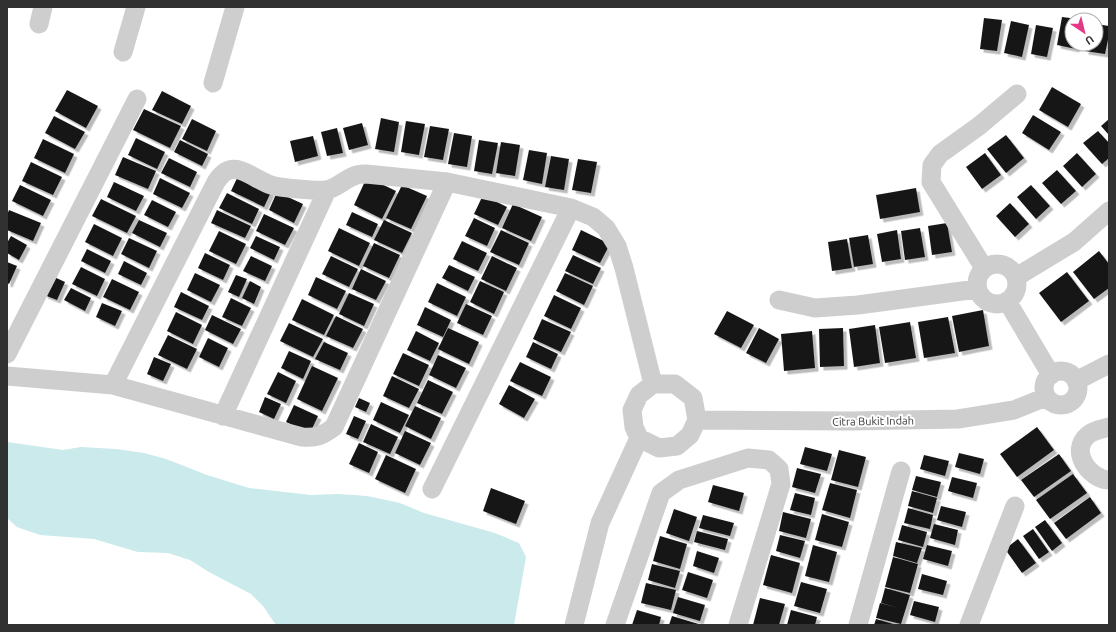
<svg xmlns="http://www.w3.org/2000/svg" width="1116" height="632" font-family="Ubuntu,sans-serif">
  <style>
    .water { fill: #caeaeb }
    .building { fill: #181818; filter: url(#shadow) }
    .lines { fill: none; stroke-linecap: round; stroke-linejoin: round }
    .minor { stroke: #cecece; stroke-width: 19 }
    .labels { text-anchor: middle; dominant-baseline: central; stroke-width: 4; stroke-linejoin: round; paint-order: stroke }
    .street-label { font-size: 11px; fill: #313131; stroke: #fff }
  </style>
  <defs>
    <filter id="shadow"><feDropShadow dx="3.5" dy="3.5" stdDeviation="0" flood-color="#0004"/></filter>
  </defs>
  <rect width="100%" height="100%" fill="#fff"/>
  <path class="water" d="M7,442L63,450L81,447L116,449L144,453L166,459L207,475L249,488L311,495L339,494L367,496L400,503L424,513L495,533L519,543L526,557L514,625H276L263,606L251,594L209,572L190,560L168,553L138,552L94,539L40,535L17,527L7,518Z"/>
  <path class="building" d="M1062,17L1078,19L1072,20V44H1076V49L1057,45Z
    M984,18L1002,20L997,51L980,49Z
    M1011,21L1029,25L1022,57L1004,53Z
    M1096,24L1109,26V35L1105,54L1085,51L1086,44H1096Z
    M1036,25L1053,28L1047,57L1031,54Z
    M1052,87L1081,104L1068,127L1039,110Z
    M67,90L98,106L86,128L55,111Z
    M162,91L191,106L182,124L152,110Z
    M144,109L181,126L170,148L133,130Z
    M1033,115L1061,132L1049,150L1022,133Z
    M54,116L85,132L75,149L45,133Z
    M381,118L399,122L394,152L375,149Z
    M192,119L216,131L207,151L182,139Z
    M1109,119V135L1101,126Z
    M406,121L425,124L419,155L401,152Z
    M362,123L368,145L349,150L343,128Z
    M430,126L449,129L443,160L424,157Z
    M337,128L343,153L327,156L321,132Z
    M1098,131L1109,143V158L1102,164L1083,143Z
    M454,133L472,136L467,167L448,164Z
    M1006,135L1024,158L1006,173L987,149Z
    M313,136L318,156L295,162L290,141Z
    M136,138L165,152L157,169L128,155Z
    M43,139L74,154L65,173L34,158Z
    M180,140L208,154L202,166L174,152Z
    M479,140L498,143L492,174L474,171Z
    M501,142L520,145L515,176L496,173Z
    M529,150L547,153L542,184L523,180Z
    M985,153L1001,175L982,189L966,167Z
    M1077,153L1096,174L1082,187L1063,166Z
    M551,156L569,159L564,190L545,187Z
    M123,157L156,171L148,189L115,175Z
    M169,158L197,172L190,187L161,173Z
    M578,159L597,162L591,193L572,190Z
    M31,162L62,177L53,195L22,181Z
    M1057,170L1076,191L1061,204L1042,183Z
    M238,176L271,192L264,207L231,191Z
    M367,177L396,191L382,219L354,205Z
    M160,178L190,193L182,208L153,194Z
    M114,182L144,196L136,211L107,197Z
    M20,185L51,200L43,216L12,201Z
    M402,185L427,196L411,229L386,218Z
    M1031,185L1050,206L1036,219L1017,197Z
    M916,188L920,212L880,219L876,195Z
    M277,192L303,204L294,223L269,210Z
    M227,193L259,209L252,224L219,208Z
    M483,195L507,207L498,225L474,214Z
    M101,199L136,216L127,233L92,216Z
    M152,200L176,212L168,227L144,215Z
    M1010,203L1029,224L1015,237L996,216Z
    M513,204L542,217L531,241L502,228Z
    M9,210L41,223L33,241L7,230V215Z
    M217,210L251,226L245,238L211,223Z
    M352,212L378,224L372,237L346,225Z
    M264,214L294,228L285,245L256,231Z
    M474,218L495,228L487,246L465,236Z
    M139,220L167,233L160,247L132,233Z
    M384,220L412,233L402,253L374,240Z
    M947,223L952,252L932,255L928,226Z
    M94,224L122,238L113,256L85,242Z
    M339,228L370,243L359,266L328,251Z
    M920,228L925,257L905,260L901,231Z
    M501,230L529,243L519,265L490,252Z
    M581,230L610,244L600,263L572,250Z
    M897,230L901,259L882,262L877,234Z
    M219,231L246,244L236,264L209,251Z
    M868,235L873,264L854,267L849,238Z
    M11,236L27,245L19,260L7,253V243Z
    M256,236L280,247L274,260L250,248Z
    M129,238L157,251L149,268L121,254Z
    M847,239L852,268L832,271L828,242Z
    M462,241L487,253L478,271L453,259Z
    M374,243L400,255L389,278L363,266Z
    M87,249L111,261L105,273L81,261Z
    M1099,251L1109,264V288L1094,299L1073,272Z
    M205,253L230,265L223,280L198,268Z
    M573,255L601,268L593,284L565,271Z
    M251,256L272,266L265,281L243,271Z
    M331,256L358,269L349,287L322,274Z
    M492,256L517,268L506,291L481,279Z
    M124,261L147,273L141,285L118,274Z
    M7,262L17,266L9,284L7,283Z
    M449,265L475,277L468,291L442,278Z
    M81,267L105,279L97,296L72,284Z
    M361,269L386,281L376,300L352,289Z
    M1067,272L1089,301L1061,322L1039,293Z
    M195,273L220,285L211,302L187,290Z
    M565,273L593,286L584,305L556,291Z
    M236,275L247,279L239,297L228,292Z
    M52,276L65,282L57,300L44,295Z
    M316,277L346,291L337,309L308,295Z
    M112,279L139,292L130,310L103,297Z
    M250,281L261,287L254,304L242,298Z
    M480,281L504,292L494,314L470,302Z
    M437,283L466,297L457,316L428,302Z
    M71,288L91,298L85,311L64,300Z
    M181,292L209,306L202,320L174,307Z
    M349,293L374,304L364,326L339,314Z
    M554,295L581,308L571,329L544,316Z
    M231,298L251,308L242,326L222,317Z
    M302,299L334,315L324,335L292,320Z
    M102,303L122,311L115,326L96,317Z
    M466,304L492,316L483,335L457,323Z
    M425,307L451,320L443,337L417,325Z
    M983,310L989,346L959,352L952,316Z
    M727,311L754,325L741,348L714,334Z
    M176,312L202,325L193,344L167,331Z
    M212,315L241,329L233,344L205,330Z
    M336,316L363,329L353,348L326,336Z
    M948,317L955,353L924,358L918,322Z
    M542,319L571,332L561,352L533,339Z
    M910,322L916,358L885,363L879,327Z
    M289,323L323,339L313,357L280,341Z
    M875,325L880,363L854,367L849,329Z
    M448,328L479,342L469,364L438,349Z
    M759,328L779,339L766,363L746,353Z
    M843,328L844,366L820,367L819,329Z
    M416,331L439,343L430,361L407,350Z
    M812,331L815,368L784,371L781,334Z
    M168,335L197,349L187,369L158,355Z
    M208,338L228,348L219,367L199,357Z
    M324,342L348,353L340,370L315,359Z
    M533,342L558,354L551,369L526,357Z
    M289,351L311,361L303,379L281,368Z
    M403,353L429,365L419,386L393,374Z
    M438,355L466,368L456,388L429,375Z
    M154,357L171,364L163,381L147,374Z
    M520,362L551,377L542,396L510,381Z
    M312,366L338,378L322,411L297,399Z
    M278,372L296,381L286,403L267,394Z
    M392,376L419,389L409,408L383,396Z
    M428,380L453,392L442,414L417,403Z
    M509,385L535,399L524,418L499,404Z
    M265,397L281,404L274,419L259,412Z
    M359,398L370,403L366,412L355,407Z
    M381,402L409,415L400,433L373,420Z
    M294,405L318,416L310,433L286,422Z
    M415,406L441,418L431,439L405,426Z
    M354,416L366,421L358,439L346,434Z
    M371,424L398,437L390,454L363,442Z
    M1037,427L1054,450L1017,477L1000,454Z
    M405,431L431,443L420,465L395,453Z
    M359,443L378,452L369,473L349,464Z
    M805,447L832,454L827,471L800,464Z
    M839,450L866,457L858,487L831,480Z
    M959,453L984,459L980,474L955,467Z
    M1059,454L1071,471L1034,497L1021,480Z
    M386,455L416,469L405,493L375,479Z
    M924,455L949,461L945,476L920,469Z
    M797,468L821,474L815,493L792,487Z
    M1073,474L1087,493L1050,519L1036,500Z
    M916,476L941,482L937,497L912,490Z
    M952,477L977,483L973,498L948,491Z
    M830,483L857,490L850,518L822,510Z
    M713,485L744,493L739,511L708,502Z
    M491,488L525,501L516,524L483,511Z
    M912,491L937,498L933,513L908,506Z
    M795,493L815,498L811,515L790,510Z
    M1090,497L1101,513L1066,539L1054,523Z
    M941,506L966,512L962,527L937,520Z
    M908,508L933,515L930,529L904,523Z
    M674,509L697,517L689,541L666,533Z
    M783,512L811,519L806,538L779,531Z
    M822,514L849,522L842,547L815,540Z
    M703,515L734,523L730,536L699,528Z
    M1045,520L1062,543L1052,551L1035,527Z
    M934,524L958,530L955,545L930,538Z
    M902,525L927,532L923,547L898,540Z
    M1033,529L1049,552L1039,559L1023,536Z
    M697,531L728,539L725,550L694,542Z
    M780,535L805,541L800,558L776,551Z
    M660,536L687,544L680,569L653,561Z
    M1018,539L1036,563L1022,573L1005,549Z
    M896,542L922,548L917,563L893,556Z
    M813,545L837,552L829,582L805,576Z
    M927,545L952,551L948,566L923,559Z
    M697,551L719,558L714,573L693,566Z
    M771,555L800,563L792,593L763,585Z
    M893,557L918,564L910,593L885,587Z
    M652,564L680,571L675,588L648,580Z
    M688,572L713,580L707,598L682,590Z
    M922,574L947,581L943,595L918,589Z
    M801,582L827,589L820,613L794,606Z
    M646,583L676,590L671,610L641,603Z
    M885,588L910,595L901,624L876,618L880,603L899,608L881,603Z
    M678,597L705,605L700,621L673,613Z
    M760,598L785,604L779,625H753Z
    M914,601L939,607L935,622L910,615Z
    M637,610L661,617L659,625H632Z
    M791,610L817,617L815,625H787Z
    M672,616L702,625H669Z
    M876,619L897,625H874Z"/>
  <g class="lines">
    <path class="minor" d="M39,24L43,7
      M123,52L136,7
      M213,83L235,7
      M977 284a20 20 0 1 1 40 0a20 20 0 1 1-40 0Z
      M984,268L931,182L932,165L940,154L979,126L1017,94
      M1016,277L1074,242L1109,211
      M779,300L815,308L858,305L977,289
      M1007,301L1051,375
      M7,354L137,99
      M1044 388a17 17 0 1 1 34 0a17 17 0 1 1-34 0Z
      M7,376L113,385L302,437C317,438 322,436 334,427L447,182
      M1076,381L1109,364
      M653,384H675L693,398L697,420L690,435L677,446L659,448L639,438L634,427L632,410L639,395Z
      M113,385L216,182C233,155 250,178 271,185C280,188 317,191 326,190C336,189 345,179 354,176C357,174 362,174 366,174L447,182L571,208L593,217L606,228L617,246L624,268L653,384
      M223,416L327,190
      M697,420L851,421L958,419L1014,410L1046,397
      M1109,427C1102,429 1094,430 1088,435C1069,451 1089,479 1109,480
      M432,489L571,208
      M574,625L600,523L639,438
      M615,625L661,493L679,480L748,458L769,460L779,469L781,484L738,625
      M858,625L901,471
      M969,625L1015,506"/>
  </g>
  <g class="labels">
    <g class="street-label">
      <text transform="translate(873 421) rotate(-1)">Citra Bukit Indah</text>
    </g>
  </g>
  <rect width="1116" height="632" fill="none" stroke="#313131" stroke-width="16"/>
  <g transform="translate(1084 32) rotate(145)"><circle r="19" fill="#ffffff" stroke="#adadad"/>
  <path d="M0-3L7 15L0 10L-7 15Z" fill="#e43785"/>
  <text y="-6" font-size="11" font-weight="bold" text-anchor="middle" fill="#313131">U</text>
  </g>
</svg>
